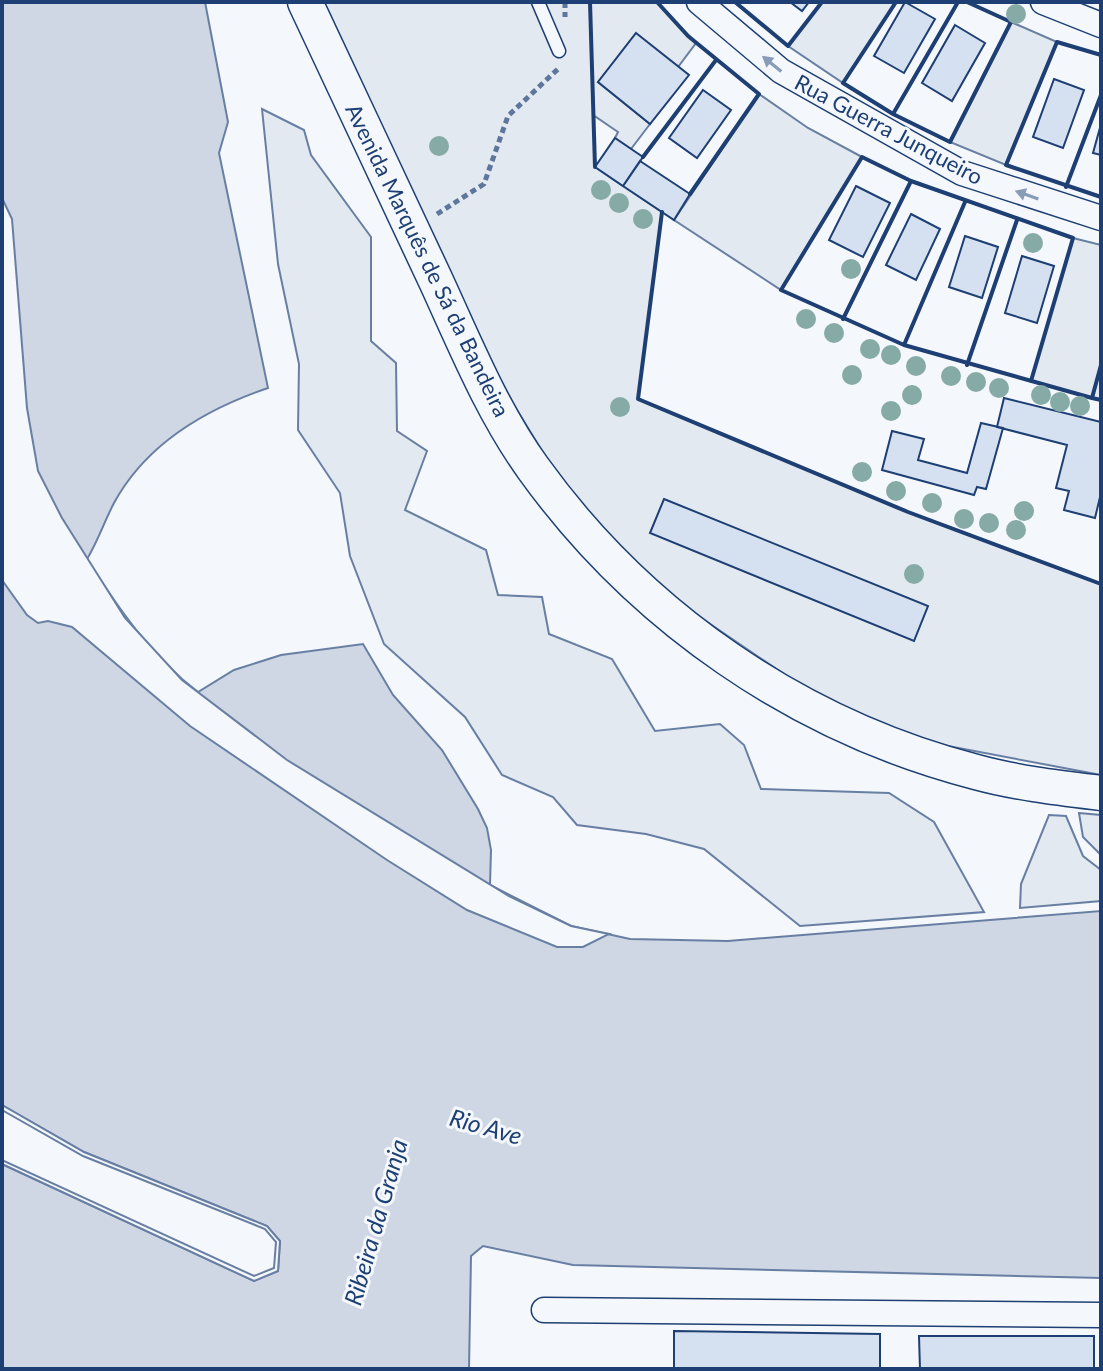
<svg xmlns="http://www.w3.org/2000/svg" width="1103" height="1371" font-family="Lato,sans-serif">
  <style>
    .green { fill: #e3e9f0; stroke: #687fa3; stroke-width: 2 }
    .water { fill: #cfd7e4; stroke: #687fa3; stroke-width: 2 }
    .pier { fill: #f4f7fb; stroke: #687fa3; stroke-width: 2 }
    .building { fill: #d5e0f0; stroke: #1d3f73; stroke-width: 2 }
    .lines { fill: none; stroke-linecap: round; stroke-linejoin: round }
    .service-casing { stroke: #1d3f73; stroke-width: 15 }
    .minor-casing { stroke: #1d3f73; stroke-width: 27 }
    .secondary-casing { stroke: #1d3f73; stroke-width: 37 }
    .path { stroke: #5e769c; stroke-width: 5; stroke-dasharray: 6 4; stroke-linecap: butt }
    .service { stroke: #f4f7fb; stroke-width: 12 }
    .minor { stroke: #f4f7fb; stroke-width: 24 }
    .secondary { stroke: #f4f7fb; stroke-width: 34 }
    .wall { stroke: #1d3f73; stroke-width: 4 }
    .tree { fill: #86aba6 }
    .oneway { fill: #889bb7 }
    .labels { text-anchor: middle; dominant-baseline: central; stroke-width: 6; stroke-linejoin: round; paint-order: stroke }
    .street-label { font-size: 22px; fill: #1d3f73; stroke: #f4f7fb }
    .water-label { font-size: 24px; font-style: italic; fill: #1d3f73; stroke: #f4f7fb }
  </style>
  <rect width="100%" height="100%" fill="#f4f7fb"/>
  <path class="green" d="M324,2H657L696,43L678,67L636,34L598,82L650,124L631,149L615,138L618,132L593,115L595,167L662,212L638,399L908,512L1101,584V775L911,739L819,698L672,598L595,522L545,456L506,392Z
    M822,2H896L843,83L788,46Z
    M1011,22L1057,42L1006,165L950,142Z
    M759,94L808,128L862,157L781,290L674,220Z
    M262,109L304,130L311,155L371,237V341L396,363L397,431L427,451L405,510L486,550L498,595L542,597L549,634L612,659L655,731L720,724L744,745L761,789L889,793L934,822L984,912L800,926L704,849L646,834L577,825L553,797L502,775L465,717L384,644L350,556L340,493L298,430L299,364L278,264Z
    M1073,238L1101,245V400L1031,381Z
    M1079,813L1101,815V855L1083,837Z
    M1049,815L1066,816L1083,856L1101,870V901L1020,908L1021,884Z"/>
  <path class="water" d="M2,2H205L228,122L219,153L268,388C206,409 146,444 114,503C104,522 98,541 87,559C118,608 152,657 198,692L234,670L281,655L363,644L393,695L442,750L478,809L487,828L491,850L490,885L571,926L630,939L728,941L1101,911V1278L573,1265L483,1246L471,1256L469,1369H2V1164L254,1281L278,1271L280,1241L267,1226L84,1152L2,1105Z"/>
  <path class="pier" d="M2,198L12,219L27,408L38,471L62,518L125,618L182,680L287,760L509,896L571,926L609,934L583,947H557L467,910L387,860L190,726L72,627L48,621L38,623L27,615L2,580Z
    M2,1105L84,1152L267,1226L280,1241L278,1271L254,1281L2,1164V1160L254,1276L274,1268L276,1242L265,1229L83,1156L2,1110Z"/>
  <path class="building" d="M790,2H809L802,11Z
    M905,2L935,19L904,73L874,56Z
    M955,25L985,43L952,101L922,83Z
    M636,33L689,75L650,124L598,82Z
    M1054,79L1084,90L1063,148L1033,137Z
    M703,90L731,110L697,158L669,138Z
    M1101,124V155L1093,153Z
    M615,138L643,157L623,186L595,167Z
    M640,161L690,194L674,220L623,186Z
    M856,186L890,203L863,257L829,240Z
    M911,214L940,229L916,280L886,265Z
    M965,236L998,247L982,298L949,287Z
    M1022,256L1054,266L1037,323L1005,313Z
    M1004,398L1101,422V493L1095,518L1064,510L1069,491L1056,488L1067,445L997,427Z
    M981,423L1003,428L986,489L977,487L974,495L882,470L892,431L924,439L918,460L967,473Z
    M664,499L928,606L914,641L650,533Z
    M674,1331L880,1334V1369H674Z
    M919,1336H1094V1369H920Z"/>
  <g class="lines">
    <defs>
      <path id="service" d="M538,2L559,51"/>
      <path id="minor" d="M699,2L781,71L962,173L1101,218
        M1043,2L1101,25
        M544,1310L1101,1315"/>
      <path id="secondary" d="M305,2C349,95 392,188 436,281C465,344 492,411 533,468C640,617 798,726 976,772C1016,783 1060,788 1101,793"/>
    </defs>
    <use href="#service" class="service-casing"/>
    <use href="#minor" class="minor-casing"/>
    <use href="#secondary" class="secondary-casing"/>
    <path class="path" d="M565,2V17
      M437,214L484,184L508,116L559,68"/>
    <use href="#service" class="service"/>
    <use href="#minor" class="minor"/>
    <use href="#secondary" class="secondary"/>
    <path class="wall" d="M590,2L595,167
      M657,2L688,36L759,94L690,194
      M735,2L788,46L822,2
      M896,2L843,83L893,114L950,142L1011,22L967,2
      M1101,55L1057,42L1006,165L1101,197
      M893,114L958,2
      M643,157L716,60
      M1066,187L1101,95
      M662,212L638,399L908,512L1101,584
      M843,319L911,181
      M904,345L965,202
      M967,365L1017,220
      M1101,365L1092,398L1101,400
      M1031,381L1073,238L911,181L862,157L781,290L904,345L1092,398"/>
  </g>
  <g class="tree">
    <circle cx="1016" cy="14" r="10"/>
    <circle cx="439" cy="146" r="10"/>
    <circle cx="601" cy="190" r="10"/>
    <circle cx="619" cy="203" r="10"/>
    <circle cx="643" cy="219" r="10"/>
    <circle cx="1033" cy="243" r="10"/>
    <circle cx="851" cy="269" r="10"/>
    <circle cx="806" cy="319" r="10"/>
    <circle cx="834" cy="333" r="10"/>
    <circle cx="870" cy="349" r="10"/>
    <circle cx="891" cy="355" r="10"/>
    <circle cx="916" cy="366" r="10"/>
    <circle cx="852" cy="375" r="10"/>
    <circle cx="951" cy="376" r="10"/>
    <circle cx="976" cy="382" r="10"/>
    <circle cx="999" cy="388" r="10"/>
    <circle cx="912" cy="395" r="10"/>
    <circle cx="1041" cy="395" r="10"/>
    <circle cx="1060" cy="402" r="10"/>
    <circle cx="1080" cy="406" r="10"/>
    <circle cx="620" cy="407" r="10"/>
    <circle cx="891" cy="411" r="10"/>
    <circle cx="862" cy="472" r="10"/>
    <circle cx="896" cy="491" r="10"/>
    <circle cx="932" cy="503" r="10"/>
    <circle cx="1024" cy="511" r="10"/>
    <circle cx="964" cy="519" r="10"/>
    <circle cx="989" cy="523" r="10"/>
    <circle cx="1016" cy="530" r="10"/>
    <circle cx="914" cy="574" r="10"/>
  </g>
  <defs><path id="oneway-solid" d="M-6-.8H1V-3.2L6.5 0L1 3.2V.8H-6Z" transform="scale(2)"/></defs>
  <g class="oneway">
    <use href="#oneway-solid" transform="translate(772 64) rotate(-141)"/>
    <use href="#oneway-solid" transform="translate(1027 195) rotate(-161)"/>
  </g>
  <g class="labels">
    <g class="street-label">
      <text transform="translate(889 129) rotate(28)">Rua Guerra Junqueiro</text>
      <text transform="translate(428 260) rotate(64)">Avenida Marquês de Sá da Bandeira</text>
    </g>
    <g class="water-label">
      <text transform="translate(486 1126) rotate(16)">Rio Ave</text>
      <text transform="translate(375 1222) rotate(-74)">Ribeira da Granja</text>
    </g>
  </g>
  <rect width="1103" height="1371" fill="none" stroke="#1d3f73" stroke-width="8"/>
</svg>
